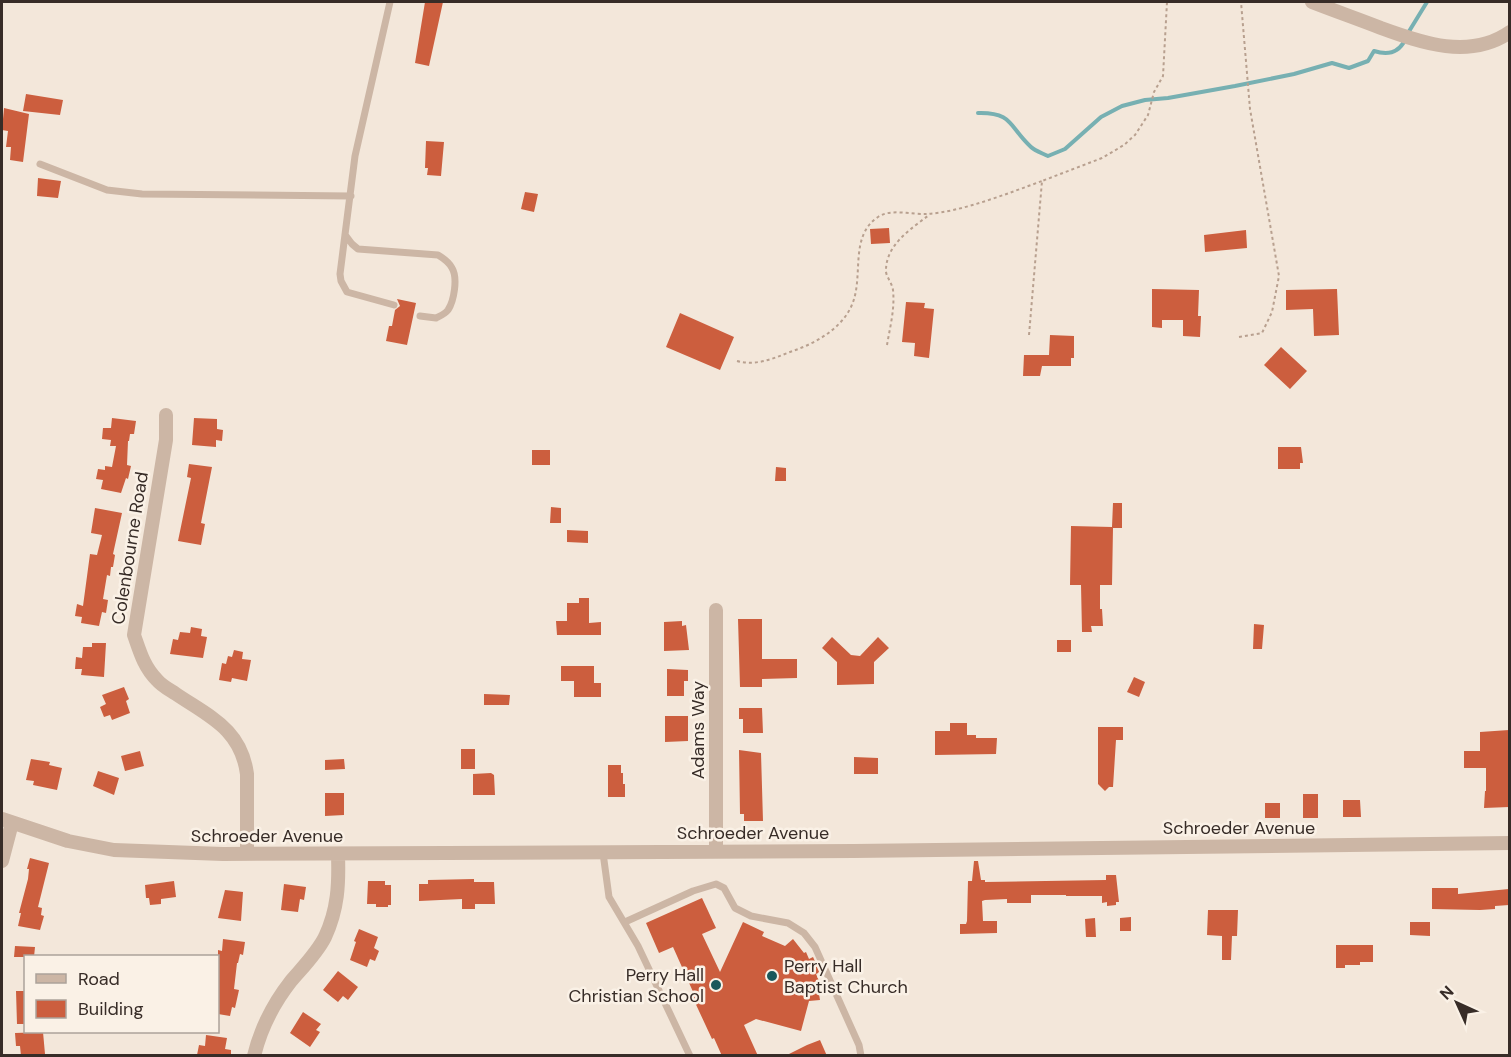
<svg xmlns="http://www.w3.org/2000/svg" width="1511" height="1057" font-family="'DM Sans',sans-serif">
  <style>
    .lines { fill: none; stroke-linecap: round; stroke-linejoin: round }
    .stream { stroke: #77b0b2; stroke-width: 4 }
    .building { fill: #cc5e3e }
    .path { stroke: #b8a08f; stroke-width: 2; stroke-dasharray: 3 3; stroke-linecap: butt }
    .lane { stroke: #ccb6a5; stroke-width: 7 }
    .street { stroke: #ccb6a5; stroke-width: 14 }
    .poi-dot { fill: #1a585b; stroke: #faf1e6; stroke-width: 2 }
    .labels { text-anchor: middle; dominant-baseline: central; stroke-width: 5; stroke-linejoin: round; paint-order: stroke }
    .street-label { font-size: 18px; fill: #372c27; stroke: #faf1e6 }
    .poi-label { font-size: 18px; fill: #372c27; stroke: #faf1e6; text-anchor: start }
  </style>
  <rect width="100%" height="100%" fill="#f3e7da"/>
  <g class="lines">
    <path class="stream" d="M1408,33L1427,2
      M978,113C1013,112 1009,127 1031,147C1035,151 1042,153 1048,156L1065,149L1101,117L1122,106L1145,100L1168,98L1235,86L1294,74L1332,63L1349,68L1368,61L1374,51C1387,55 1398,54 1405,40"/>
  </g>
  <path class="building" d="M425,2H443L429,66L415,63Z
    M26,94L63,100L60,115L23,111Z
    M4,108L29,114L23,162L10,160L11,147H6L8,131L2,130Z
    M426,141L444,142L441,176L427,175L428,168H425Z
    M38,178L61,181L58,198L37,196Z
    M525,192L538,194L534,212L521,209Z
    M889,228L890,243L871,244L870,229Z
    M1246,230L1247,248L1205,252L1204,235Z
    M1152,289L1199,290L1198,316H1201L1200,337L1183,336V320H1162V328L1152,327Z
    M1337,289L1339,335L1314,336L1313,309L1286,310V290Z
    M397,299L416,303L407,345L386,341L389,326H392L395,310L400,306Z
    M906,302L925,303L924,308L934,309L929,358L914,356L915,343L902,342Z
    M680,313L734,337L720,370L666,347Z
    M1050,335L1074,336V358H1071V366H1042L1040,376H1023L1024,355H1049Z
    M1281,347L1307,371L1290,389L1264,365Z
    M112,418L136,421L134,434H130L129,441H128L127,465L131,466L128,479L126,478L121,493L101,489L103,480L96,479L98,469L105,470V466L112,467L116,446H110L111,440L102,439L103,428H111Z
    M194,418L217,419V429L223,430L222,441L216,440V447L192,445Z
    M1278,447H1301L1303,463H1300V469H1278Z
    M532,450H550V465H532Z
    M189,464L212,467L201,523L205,524L201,545L178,541L191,478L187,477Z
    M776,467L786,468V481H775Z
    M1113,503H1122V528H1113L1112,585H1100V609H1102L1103,626H1091L1092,632H1082L1081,585H1070L1071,526L1112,527Z
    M551,507L561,508V523H550Z
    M95,508L122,513L113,554L115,555L113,567H111L110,576L107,575L103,599L108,600L106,613L102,612L99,626L81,623L82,617L75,616L77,604L83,606L90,554L97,555L102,535L91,533Z
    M567,530L588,531V543L567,542Z
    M579,598H589V623L601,622V635H557L556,621H567V603H579Z
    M738,619H762V659H797V678L762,679V687H740Z
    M682,621V626L686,625L689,650L664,651V622Z
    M1254,624L1264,625L1262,649H1253Z
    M191,627L202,629L201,636L207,637L203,658L170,654L173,639L178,640L180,632L190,633Z
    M832,637L851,655L860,656L878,637L889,648L874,662V684L837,685V662L822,648Z
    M1057,640H1071V652H1057Z
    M92,643H106L104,677L81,675L82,669H75L76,657L82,658L83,647H92Z
    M234,650L243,652L242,659L251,660L247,681L232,678L231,682L219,680L222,663L226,664L228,656L232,657Z
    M561,666H594V683H601V697H574V681H561Z
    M667,669L688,670V681H684V696H667Z
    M1134,677L1145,682L1139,697L1127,692Z
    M124,687L129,699L126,701L130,713L112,720L110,715L104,717L100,707L106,704L102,695Z
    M484,694L510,695L509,705H484Z
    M739,708H762L763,733H743V719H739Z
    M665,716H688V741L665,742Z
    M950,723H967V735H976V738H997L996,754L935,755V731H950Z
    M1098,727H1123V740H1116L1113,787H1109L1105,791L1098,784Z
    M1509,730V807L1484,808L1485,791H1486V768H1464V751H1480V732Z
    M461,749H475V769H461Z
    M739,750L761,753L763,821H744V814H740Z
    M140,751L144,766L125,771L121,756Z
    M854,757L878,758V774H854Z
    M31,759L50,762L49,765L62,768L57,790L33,785L34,781L26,780Z
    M344,759L345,769L325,770V760Z
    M608,765H621V773H623V784H625V797H608Z
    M98,771L119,778L114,795L93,786Z
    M491,773L494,775L495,795H473V774Z
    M325,793H344V815L325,816Z
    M1303,794H1318V818H1303Z
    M1343,800H1360L1361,817H1343Z
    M1265,803H1280V818H1265Z
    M30,858L49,863L38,907L42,908L41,915L44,916L40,930L18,926L21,913H19L28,879L29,869H27Z
    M974,861H978L981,880H985V882L1106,880V875H1116L1119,902H1116V905L1107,906V902L1102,903V896H1066V895H1031V903H1007V899L985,900L982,901L983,921H997V933L960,934V924H966L967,921L968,881H972Z
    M474,879V882H494L495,904H475V909H462V899L419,901V884H428V880Z
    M174,881L176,897L161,899V904L150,905L149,898H146L145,885Z
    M368,881H385V885H391V905H388V907H376V904H367Z
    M284,884L306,887L304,900L300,899L298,912L281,910Z
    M1432,888H1458V894L1509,889V905L1495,906V909L1480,910L1432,909Z
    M225,890L243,892L241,921L218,918Z
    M702,898L716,928L702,934L720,972L743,922L764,932L762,936L785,946L793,939L804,953L806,952L809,959L813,957L820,972L816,974L819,981L817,982L820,1000L809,1001L801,1031L756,1019L744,1025L758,1056H722L714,1038L712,1039L692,996L694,994L673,947L659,953L646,923Z
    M1208,910H1238L1237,936H1232L1231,960H1222V936L1207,935Z
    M1131,917V931H1120V918Z
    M1095,918L1096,937H1086L1085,919Z
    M1410,922H1430V936L1410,935Z
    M359,929L378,937L374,948L379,951L375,961L370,959L367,967L350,960L356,942L354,941Z
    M223,939L245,942L243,955L240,954L238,963H237L234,989L239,990L235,1008L232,1007L230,1016L218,1014L219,961L218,960V950L222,951Z
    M1336,945H1373V962H1360V965H1345V968H1336Z
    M15,946L35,947L34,957H14Z
    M338,971L358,987L348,1000L343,996L338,1002L323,990Z
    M16,991H26V1024H17Z
    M303,1012L321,1024L316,1030L320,1032L310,1047L290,1033Z
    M43,1032L45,1054L21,1056L20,1046H16L15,1033Z
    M206,1035L227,1038L225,1049L231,1050V1056L197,1055L199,1045L205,1046Z
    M820,1040L827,1056H785L807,1045Z"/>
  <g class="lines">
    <path class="path" d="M1029,335L1042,181L1102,158L1124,145L1135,135L1148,115L1154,92L1163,76L1167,2
      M1239,337L1262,333L1272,312L1279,276L1250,109L1241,2
      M887,345C890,327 895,309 893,290C892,283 887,278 886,272C885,245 911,229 929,215
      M737,361C756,366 772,359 790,352C814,344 840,330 851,307C865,278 848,237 878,217C891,208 912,215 927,214C961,212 1009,193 1042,181"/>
    <path class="lane" d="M390,2L355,156L340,274L341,281L347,292L394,305
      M40,164L107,190L142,194L351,196
      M346,236L352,244L358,249L438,255C443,258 449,262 452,268C458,278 454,301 448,310C445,314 440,316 436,318L420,316
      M603,853L609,897L638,946L690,1056
      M625,922L693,891L716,884L724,888L735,908L751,916L788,923L804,933L815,947L859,1045L861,1056"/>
    <path class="street" d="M1312,2C1335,11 1358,19 1381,28C1422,43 1470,60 1510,32
      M166,415V440L134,635C140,652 144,667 157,680C162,686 170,690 176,694C210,717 241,729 247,774V854
      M716,610V850
      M2,819L68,841L114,850L223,854L854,851L1510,843
      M2,861L12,823
      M254,1056C261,1027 273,1004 291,981C303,967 317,953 325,937C338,909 339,884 338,855"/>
  </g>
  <g class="poi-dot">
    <circle cx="772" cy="976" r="6"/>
    <circle cx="716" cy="985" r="6"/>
  </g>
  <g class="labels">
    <g class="street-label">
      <text transform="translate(130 548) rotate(-81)">Colenbourne Road</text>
      <text transform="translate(698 730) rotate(-90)">Adams Way</text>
      <text x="1239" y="828">Schroeder Avenue</text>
      <text x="753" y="833">Schroeder Avenue</text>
      <text x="267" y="836">Schroeder Avenue</text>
    </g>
    <g class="poi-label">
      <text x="784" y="966">Perry Hall<tspan x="784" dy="21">Baptist Church</tspan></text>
      <text x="704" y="975" text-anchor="end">Perry Hall<tspan x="704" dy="21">Christian School</tspan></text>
    </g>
  </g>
  <rect width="1511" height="1057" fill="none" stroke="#372c27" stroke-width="6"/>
  <rect x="24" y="955" width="195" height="78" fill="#faf1e6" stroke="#aca29a" stroke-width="1.5"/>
  <rect x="36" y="974" width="30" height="9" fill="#ccb6a5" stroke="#aca29a" stroke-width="1.5"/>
  <text x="78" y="985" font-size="18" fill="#372c27">Road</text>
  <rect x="36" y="1000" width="30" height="18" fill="#cc5e3e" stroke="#aca29a" stroke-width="1.5"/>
  <text x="78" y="1015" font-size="18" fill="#372c27">Building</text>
  <g transform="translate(1457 1003) rotate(315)" stroke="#faf1e6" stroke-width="4.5" paint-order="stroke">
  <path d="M0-4.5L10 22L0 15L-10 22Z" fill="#372c27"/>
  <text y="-9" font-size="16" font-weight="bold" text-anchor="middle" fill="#372c27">N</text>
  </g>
</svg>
